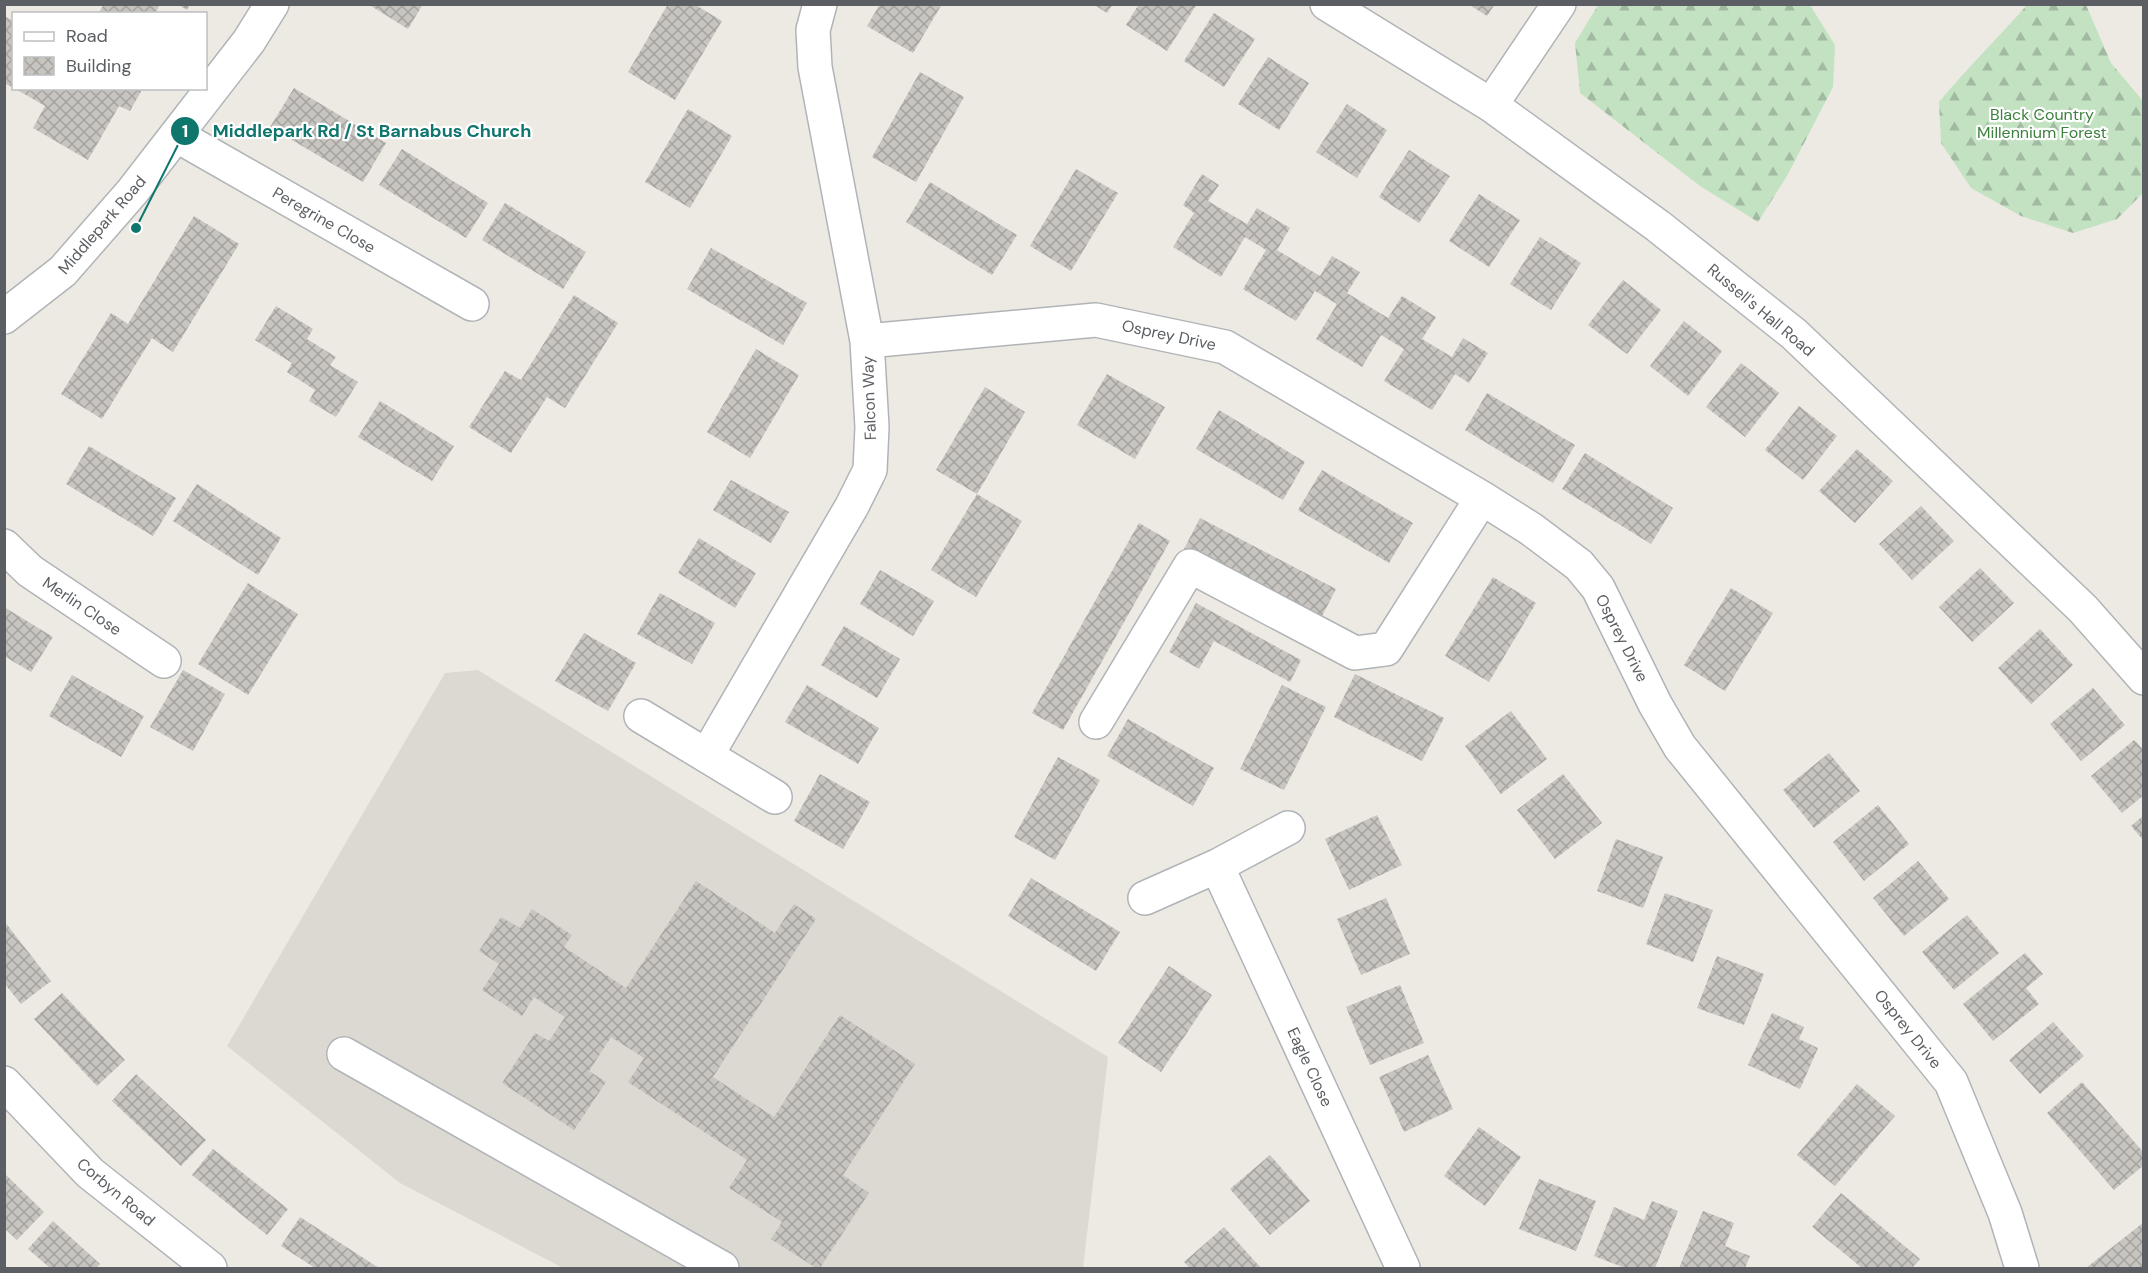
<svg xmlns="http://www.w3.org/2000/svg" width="2148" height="1273" font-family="'DM Sans',sans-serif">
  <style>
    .education { fill: #dcd9d2 }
    .forest { fill: url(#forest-firs) }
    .building { fill: url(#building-cross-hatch) }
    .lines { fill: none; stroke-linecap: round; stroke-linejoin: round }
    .minor-casing { stroke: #b1b4b7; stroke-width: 36 }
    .minor { stroke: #fff; stroke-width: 33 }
    .labels { text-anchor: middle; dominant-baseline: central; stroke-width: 4.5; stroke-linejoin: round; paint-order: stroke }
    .park-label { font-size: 16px; fill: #3c813d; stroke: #fff }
    .street-label { font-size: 16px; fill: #5b5f63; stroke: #fff }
    .leader { fill: none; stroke: #0f766e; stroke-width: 2 }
    .callout-dot { fill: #0f766e; stroke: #fff; stroke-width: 2 }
    .mark-label { font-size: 18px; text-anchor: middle; font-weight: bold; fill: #fff }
    .callout-label { font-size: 18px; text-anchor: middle; font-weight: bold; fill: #0f766e; stroke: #fff; stroke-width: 4.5; stroke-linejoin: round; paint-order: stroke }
  </style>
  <defs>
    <pattern id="forest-firs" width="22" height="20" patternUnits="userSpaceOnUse" patternTransform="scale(1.5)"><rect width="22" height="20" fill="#c3e2c2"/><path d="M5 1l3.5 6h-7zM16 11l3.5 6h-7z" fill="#a1baa1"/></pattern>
    <pattern id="building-cross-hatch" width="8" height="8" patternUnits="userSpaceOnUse" patternTransform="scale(1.5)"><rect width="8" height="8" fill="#c8c5c0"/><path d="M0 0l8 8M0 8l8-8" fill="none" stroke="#a5a3a0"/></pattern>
  </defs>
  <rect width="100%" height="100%" fill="#edeae3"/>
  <path class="education" d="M478,670L1108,1057L1083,1268H563L400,1183L227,1046L445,673Z"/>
  <path class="forest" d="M1598,5H1810L1835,45L1833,87L1787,176L1758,222L1700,186L1580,93L1575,43Z
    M2027,5H2086L2111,63L2143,101V193L2117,219L2073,233L2021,216L1971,188L1941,143L1939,102C1967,68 1998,38 2027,5Z"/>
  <path class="building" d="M104,4H160L155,14H98Z
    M177,4H190L187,10Z
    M368,4H423L408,29Z
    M668,4H694L722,21L675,100L628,72Z
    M880,4H942L913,53L867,26Z
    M1093,4H1113L1107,13Z
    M1139,4H1197L1167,51L1126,25Z
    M1468,4H1495L1487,16Z
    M1214,13L1255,39L1224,87L1184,61Z
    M4,16L14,21V88L4,83Z
    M1268,57L1309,83L1279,130L1238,104Z
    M920,72L964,97L916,182L872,157Z
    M14,88H143L130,111L119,106L88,160L33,128L45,106Z
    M294,88L386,143L363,182L270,127Z
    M1347,104L1387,130L1357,178L1316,152Z
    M688,109L732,136L690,208L645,182Z
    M402,149L488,203L466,238L379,185Z
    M1409,150L1450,176L1419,223L1379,197Z
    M1076,169L1118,193L1071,271L1030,246Z
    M1202,174L1219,185L1208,201L1247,224L1257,208L1290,228L1277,250L1320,276L1332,256L1360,272L1347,293L1388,318L1402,296L1420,307L1436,317L1422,339L1452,357L1463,338L1488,353L1469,383L1455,374L1432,410L1384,381L1404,349L1381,335L1362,367L1316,339L1337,304L1315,291L1296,321L1243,289L1266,250L1245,237L1221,277L1173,247L1194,213L1183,205Z
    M930,182L1017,235L992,275L906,222Z
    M1479,194L1520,220L1489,267L1449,241Z
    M505,203L586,252L563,289L482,240Z
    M194,216L239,244L173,352L152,338L102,419L61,394L111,313L128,324Z
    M1540,237L1581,263L1551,310L1510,284Z
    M711,248L807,303L783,345L687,289Z
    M1623,280L1661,310L1627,354L1588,325Z
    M574,295L618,323L565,408L547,397L511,453L469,427L505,371L521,380Z
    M276,306L313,329L307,339L336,357L330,365L358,382L336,417L309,401L315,390L287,372L292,363L255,340Z
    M1684,321L1722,351L1688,396L1650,366Z
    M756,349L799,375L750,458L707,432Z
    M1741,363L1779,393L1745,437L1706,407Z
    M1107,374L1165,407L1135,459L1077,425Z
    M985,387L1025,412L977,494L936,470Z
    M1487,393L1575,445L1553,483L1465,430Z
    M380,401L454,446L432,481L358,437Z
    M1799,406L1837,436L1803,480L1765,450Z
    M1219,410L1305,462L1283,500L1196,449Z
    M89,446L176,498L153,536L66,484Z
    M1857,449L1893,481L1855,523L1819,491Z
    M1585,453L1673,508L1651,544L1562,489Z
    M1322,470L1413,523L1389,563L1298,510Z
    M731,480L789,512L771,543L713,510Z
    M197,484L281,538L258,575L173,521Z
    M977,494L1022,521L976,597L931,570Z
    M1921,506L1954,541L1912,580L1879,544Z
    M1200,518L1336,589L1320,620L1184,549Z
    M1139,523L1170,541L1063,730L1032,713Z
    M699,538L756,573L735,608L678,573Z
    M1980,568L2014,603L1972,642L1939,607Z
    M880,570L934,601L913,636L860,604Z
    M1493,577L1536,603L1489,682L1445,656Z
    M248,583L298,614L248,695L198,664Z
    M1731,588L1773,613L1725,691L1684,665Z
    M660,593L715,623L692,664L637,634Z
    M1196,603L1301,660L1290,682L1214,641L1199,669L1169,652Z
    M4,607L53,637L31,672L4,656Z
    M844,626L900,659L877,698L821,665Z
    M2040,629L2073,665L2031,704L1998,668Z
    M584,633L636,663L608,711L555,681Z
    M183,670L225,694L193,751L150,727Z
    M1355,674L1444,718L1422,761L1334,717Z
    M72,675L144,716L121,757L49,716Z
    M807,685L879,728L858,764L785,722Z
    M1282,685L1326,707L1284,790L1240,769Z
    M2093,688L2125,725L2081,761L2050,724Z
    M1511,711L1547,759L1501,794L1465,746Z
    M1128,719L1214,768L1193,806L1107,756Z
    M2134,740L2144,750V795L2122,813L2091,776Z
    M1829,753L1860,791L1814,828L1783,790Z
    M1058,757L1100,780L1055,860L1014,837Z
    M820,774L870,802L843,849L794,821Z
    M1563,774L1602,823L1555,859L1517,810Z
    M1878,805L1909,844L1864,881L1833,842Z
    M1377,815L1402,865L1349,890L1325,839Z
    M2144,815V841L2131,826Z
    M1616,839L1663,857L1643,908L1597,891Z
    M1918,861L1949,899L1904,936L1873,898Z
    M1031,878L1120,932L1096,971L1008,916Z
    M696,881L775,933L794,904L816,919L713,1077L774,1117L840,1015L915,1064L843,1175L869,1193L820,1268H816L771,1239L782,1222L729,1188L747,1160L628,1082L644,1058L611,1037L589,1071L606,1082L574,1130L502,1083L535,1033L549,1041L565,1017L534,997L522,1016L482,990L499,964L479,951L501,917L520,928L532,909L572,935L564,947L626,988Z
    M1665,893L1713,910L1693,962L1646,944Z
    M1386,898L1410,954L1361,975L1337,919Z
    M1967,915L1999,953L1954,990L1922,952Z
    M4,921L51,981L21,1004L4,983Z
    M2025,953L2043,974L2026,988L2039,1004L1993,1041L1963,1004Z
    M1717,956L1764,974L1744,1025L1697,1008Z
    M1169,966L1212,995L1161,1072L1118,1043Z
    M1400,985L1424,1043L1370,1065L1346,1007Z
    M62,993L125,1060L97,1086L34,1019Z
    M1772,1013L1804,1027L1799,1039L1818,1048L1800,1089L1748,1065Z
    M2053,1022L2084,1056L2040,1094L2009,1060Z
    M1428,1055L1453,1109L1404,1132L1379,1077Z
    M136,1074L206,1140L181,1166L112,1101Z
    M2082,1082L2144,1153V1165L2114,1190L2047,1113Z
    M1857,1084L1895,1116L1835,1186L1797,1155Z
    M1479,1127L1521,1157L1485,1206L1444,1176Z
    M213,1149L288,1209L267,1235L192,1175Z
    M1270,1155L1310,1201L1270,1235L1230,1189Z
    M4,1173L44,1212L17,1240L4,1228Z
    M1539,1179L1596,1201L1576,1251L1519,1229Z
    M1841,1193L1920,1259L1912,1268H1862L1812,1227Z
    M1652,1201L1678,1211L1655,1268H1625L1594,1256L1614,1207L1644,1220Z
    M1703,1211L1734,1223L1725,1246L1750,1256L1745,1268H1679Z
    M300,1217L379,1268H315L281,1246Z
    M53,1221L100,1264L96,1268H50L28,1249Z
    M2144,1222V1268H2086Z
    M1224,1227L1261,1268H1190L1184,1262Z"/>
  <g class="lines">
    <defs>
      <path id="minor" d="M1327,4L1491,105L1658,226L1794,334L2083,609L2144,678
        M1491,105L1559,4
        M176,135L472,304
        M4,317L63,271L132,192L249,41L272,4
        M867,341L1096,320L1225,347L1482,498L1531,529L1579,565L1598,588L1655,704L1680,747L1951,1082L2005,1213L2022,1268
        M4,546L30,571L164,661
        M641,716L775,797
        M1096,722L1190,566L1355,653L1386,649L1482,498
        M707,755L852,506L870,470L872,427L867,341L815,67L813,30L820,4
        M1217,866L1403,1268
        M1145,898L1217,866L1288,828
        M344,1054L722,1268
        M4,1083L90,1173L210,1268"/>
    </defs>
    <use href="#minor" class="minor-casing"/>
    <use href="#minor" class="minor"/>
  </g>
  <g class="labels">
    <g class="park-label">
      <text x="2042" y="114">Black Country<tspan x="2042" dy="18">Millennium Forest</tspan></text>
    </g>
    <g class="street-label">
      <text transform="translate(324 220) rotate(30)">Peregrine Close</text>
      <text transform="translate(102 225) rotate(-49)">Middlepark Road</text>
      <text transform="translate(1761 310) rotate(40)">Russell's Hall Road</text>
      <text transform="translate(1169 335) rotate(12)">Osprey Drive</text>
      <text transform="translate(869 398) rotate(-92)">Falcon Way</text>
      <text transform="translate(82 606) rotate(34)">Merlin Close</text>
      <text transform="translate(1622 638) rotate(63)">Osprey Drive</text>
      <text transform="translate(1908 1029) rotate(51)">Osprey Drive</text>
      <text transform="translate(1310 1067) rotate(65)">Eagle Close</text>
      <text transform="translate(116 1192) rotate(40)">Corbyn Road</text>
    </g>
  </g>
  <path class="leader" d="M136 228L185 131"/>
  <g class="callout-dot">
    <circle cx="136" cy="228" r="6"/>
    <circle cx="185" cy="131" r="15"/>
  </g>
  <g class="mark-label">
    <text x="185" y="137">1</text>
  </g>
  <g class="callout-label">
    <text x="372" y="137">Middlepark Rd / St Barnabus Church</text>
  </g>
  <rect width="2148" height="1273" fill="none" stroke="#5b5f63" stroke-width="12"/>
  <rect x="12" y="12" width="195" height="78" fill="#ffffff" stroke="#bdbfc1" stroke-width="1.5"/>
  <rect x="24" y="32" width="30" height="9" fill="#ffffff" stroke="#bdbfc1" stroke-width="1.5"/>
  <text x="66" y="42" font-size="18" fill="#5b5f63">Road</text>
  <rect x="24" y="57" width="30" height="18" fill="url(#building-cross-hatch)" stroke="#bdbfc1" stroke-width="1.5"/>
  <text x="66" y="72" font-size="18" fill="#5b5f63">Building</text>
</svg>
